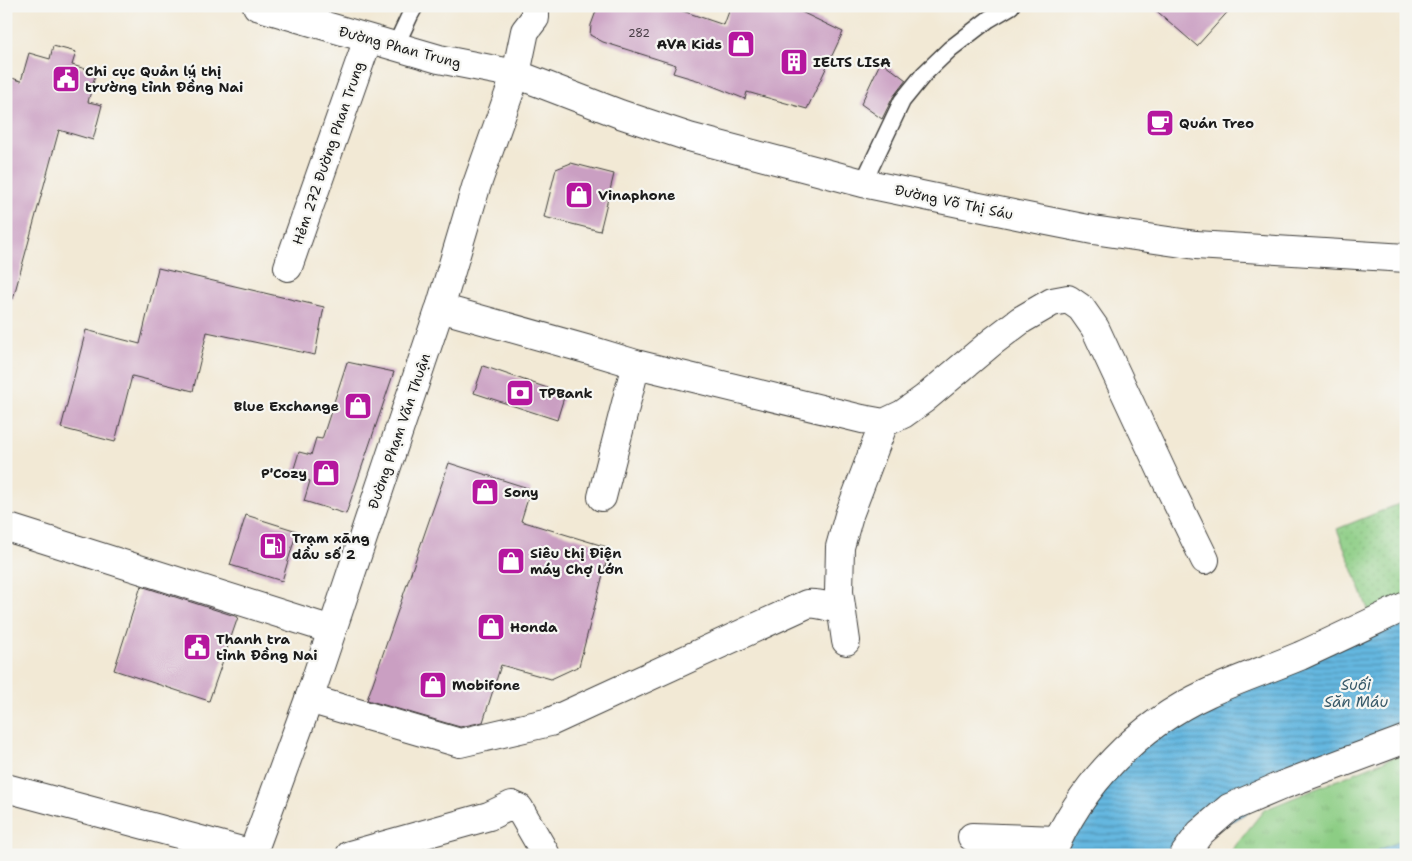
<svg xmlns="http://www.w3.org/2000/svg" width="1412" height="861" font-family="'Shantell Sans',sans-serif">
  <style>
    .grass { fill: url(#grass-tufts); stroke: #547450 }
    .park { fill: url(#park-dots); stroke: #547450 }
    .water { fill: url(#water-rules); stroke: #406a7e }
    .building { fill: #ca9fc2 }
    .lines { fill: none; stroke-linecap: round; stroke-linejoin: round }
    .service-casing { stroke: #3c3b38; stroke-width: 19 }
    .minor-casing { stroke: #3c3b38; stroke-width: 30 }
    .secondary-casing { stroke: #3c3b38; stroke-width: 30 }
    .primary-casing { stroke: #3c3b38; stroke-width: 30 }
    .service { stroke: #fff; stroke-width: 16 }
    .minor { stroke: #fff; stroke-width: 28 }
    .secondary { stroke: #fff; stroke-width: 28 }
    .primary { stroke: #fff; stroke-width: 28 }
    .labels { text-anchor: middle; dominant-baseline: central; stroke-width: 4.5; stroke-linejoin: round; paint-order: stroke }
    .number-label { font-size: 11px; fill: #483d46 }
    .poi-label { font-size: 14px; font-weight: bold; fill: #1c1c1c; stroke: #f6f6f2; text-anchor: start }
    .street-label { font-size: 14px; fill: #1c1c1c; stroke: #f6f6f2 }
    .water-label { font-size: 15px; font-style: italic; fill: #395a6a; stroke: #f6f6f2 }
  </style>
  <defs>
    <pattern id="grass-tufts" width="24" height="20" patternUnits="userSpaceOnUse" patternTransform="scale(1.25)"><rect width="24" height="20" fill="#8ccd84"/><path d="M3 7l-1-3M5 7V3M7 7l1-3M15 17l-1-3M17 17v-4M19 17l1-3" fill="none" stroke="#78af71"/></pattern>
    <pattern id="park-dots" width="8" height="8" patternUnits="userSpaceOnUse" patternTransform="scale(1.25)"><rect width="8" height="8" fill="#8ccd84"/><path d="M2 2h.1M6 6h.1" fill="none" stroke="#78af71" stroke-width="1.8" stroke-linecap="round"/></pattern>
    <pattern id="water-rules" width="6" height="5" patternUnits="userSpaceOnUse" patternTransform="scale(1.25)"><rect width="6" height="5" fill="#65b7e0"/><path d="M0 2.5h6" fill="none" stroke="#5294b5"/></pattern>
  </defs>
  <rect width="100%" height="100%" fill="#f6f6f2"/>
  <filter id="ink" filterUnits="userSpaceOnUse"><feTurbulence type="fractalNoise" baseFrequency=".02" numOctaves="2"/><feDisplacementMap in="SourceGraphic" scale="10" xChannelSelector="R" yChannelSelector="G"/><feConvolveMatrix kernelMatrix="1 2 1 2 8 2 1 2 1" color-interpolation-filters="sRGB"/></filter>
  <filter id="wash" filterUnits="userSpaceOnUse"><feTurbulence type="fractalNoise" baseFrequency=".0096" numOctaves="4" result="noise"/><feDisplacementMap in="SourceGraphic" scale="20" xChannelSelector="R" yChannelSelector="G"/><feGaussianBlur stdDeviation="1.12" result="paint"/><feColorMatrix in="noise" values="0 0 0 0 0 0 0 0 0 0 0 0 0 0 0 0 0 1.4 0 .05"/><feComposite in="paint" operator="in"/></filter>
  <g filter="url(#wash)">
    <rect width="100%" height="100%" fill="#f2e9d5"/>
    <path class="grass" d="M1406,752V855H1228L1264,810Z"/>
    <path class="park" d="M1406,501V595L1369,612L1337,529Z"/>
    <path class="water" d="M1406,617V729L1374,740L1173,855H1061L1109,779L1170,724Z
      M1406,839V855H1371L1378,850Z"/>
    <g id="blocks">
      <path class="building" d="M598,6H668L724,25L731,6H789L843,32L807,109L747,92L745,99L700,81L673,73L676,65L603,42L590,35L591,25Z
        M1151,6H1233L1197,46Z
        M53,46L76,52L72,65L96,72L88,102L102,105L93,140L59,130L13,299L6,298V76L21,81L29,53L50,59Z
        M881,61L906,80L893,97L882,119L861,104Z
        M571,163L614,174L600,231L544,217L556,169Z
        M158,268L324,307L315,355L207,332L193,391L132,376L115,442L61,428L86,330L140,344Z
        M347,362L394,372L346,514L304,501L310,481L292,475L299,452L311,455L316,438L322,439Z
        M483,366L565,394L557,420L474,393Z
        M449,463L531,489L521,521L610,548L579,666L551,679L501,665L483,722L460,727L367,700Z
        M246,515L297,531L282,581L230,565Z
        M141,586L238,617L209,701L114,670Z"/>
    </g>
  </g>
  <g filter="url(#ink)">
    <use href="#blocks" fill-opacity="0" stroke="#3c3b38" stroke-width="1"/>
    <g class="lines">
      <defs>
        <path id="service" d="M395,47L410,15L415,6
          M863,183L902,101L924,74L950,49L989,19L1011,6"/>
        <path id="minor" d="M288,267L368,39
          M440,308L593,351L636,364L862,419L884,423L903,414L924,399L992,342L1021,320L1052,302L1068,299L1081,308L1095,328L1164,476L1205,560
          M602,497L636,364
          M6,527L332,630
          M846,641L839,592L840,547L849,515L884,423
          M309,699L460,743L550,722L807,604C817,602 831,608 841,609
          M6,788L253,854
          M972,837L1057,840
          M350,855L489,816L512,805L519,808L545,853
          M1051,855C1081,784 1138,725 1208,693C1238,679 1269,669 1300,656C1335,640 1370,623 1406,606
          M1184,855L1200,833L1229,808L1283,785L1406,739"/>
        <path id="secondary" d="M257,6L439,59L516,74L620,114L689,137L863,183L1022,216L1093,230L1196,245L1406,258"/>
        <path id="primary" d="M252,855L309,699L440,308L476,187L516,74L525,31L535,18V6"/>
      </defs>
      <use href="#service" class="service-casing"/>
      <use href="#minor" class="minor-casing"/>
      <use href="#secondary" class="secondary-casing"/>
      <use href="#primary" class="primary-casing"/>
      <use href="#service" class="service"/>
      <use href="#minor" class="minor"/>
      <use href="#secondary" class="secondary"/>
      <use href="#primary" class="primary"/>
    </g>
  </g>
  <defs>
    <symbol id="shop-square" viewBox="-11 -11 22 22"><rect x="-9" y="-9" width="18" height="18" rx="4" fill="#b5179e" stroke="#f6f6f2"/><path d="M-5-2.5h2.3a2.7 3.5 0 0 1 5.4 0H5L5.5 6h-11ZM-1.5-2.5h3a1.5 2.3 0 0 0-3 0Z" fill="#fff"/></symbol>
    <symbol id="building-square" viewBox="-11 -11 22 22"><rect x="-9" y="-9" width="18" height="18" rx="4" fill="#b5179e" stroke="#f6f6f2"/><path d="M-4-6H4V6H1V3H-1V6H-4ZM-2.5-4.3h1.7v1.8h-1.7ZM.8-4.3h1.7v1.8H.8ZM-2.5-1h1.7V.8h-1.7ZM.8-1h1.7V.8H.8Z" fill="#fff"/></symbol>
    <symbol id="civic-square" viewBox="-11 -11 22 22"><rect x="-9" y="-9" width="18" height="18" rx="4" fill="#b5179e" stroke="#f6f6f2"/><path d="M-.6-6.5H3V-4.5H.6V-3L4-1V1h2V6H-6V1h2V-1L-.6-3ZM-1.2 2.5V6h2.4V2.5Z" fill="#fff"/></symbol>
    <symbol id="cafe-square" viewBox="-11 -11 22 22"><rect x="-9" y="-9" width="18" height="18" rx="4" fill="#b5179e" stroke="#f6f6f2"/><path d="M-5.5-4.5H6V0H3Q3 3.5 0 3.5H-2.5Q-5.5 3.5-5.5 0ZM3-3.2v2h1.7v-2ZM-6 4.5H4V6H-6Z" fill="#fff"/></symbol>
    <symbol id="bank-square" viewBox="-11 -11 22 22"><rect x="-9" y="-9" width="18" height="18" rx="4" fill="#b5179e" stroke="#f6f6f2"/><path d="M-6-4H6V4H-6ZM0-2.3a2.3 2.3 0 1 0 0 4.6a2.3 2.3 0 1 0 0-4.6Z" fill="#fff"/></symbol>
    <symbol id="fuel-square" viewBox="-11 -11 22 22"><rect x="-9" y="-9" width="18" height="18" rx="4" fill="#b5179e" stroke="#f6f6f2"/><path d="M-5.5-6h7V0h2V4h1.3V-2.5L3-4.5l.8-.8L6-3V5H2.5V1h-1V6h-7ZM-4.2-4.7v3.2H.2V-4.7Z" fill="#fff"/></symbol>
  </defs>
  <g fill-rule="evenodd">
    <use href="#shop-square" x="725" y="28" width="32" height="32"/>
    <use href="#building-square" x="778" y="46" width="32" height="32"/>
    <use href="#civic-square" x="50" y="63" width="32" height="32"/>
    <use href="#cafe-square" x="1144" y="107" width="32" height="32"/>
    <use href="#shop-square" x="563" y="179" width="32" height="32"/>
    <use href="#bank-square" x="504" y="377" width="32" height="32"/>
    <use href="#shop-square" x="342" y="390" width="32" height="32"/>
    <use href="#shop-square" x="310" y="457" width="32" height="32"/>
    <use href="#shop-square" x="469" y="476" width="32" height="32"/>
    <use href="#fuel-square" x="257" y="530" width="32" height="32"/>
    <use href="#shop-square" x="495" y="545" width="32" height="32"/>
    <use href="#shop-square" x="475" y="611" width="32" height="32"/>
    <use href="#civic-square" x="181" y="631" width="32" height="32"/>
    <use href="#shop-square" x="417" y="669" width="32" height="32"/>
  </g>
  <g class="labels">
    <g class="number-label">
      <text x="639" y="33">282</text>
    </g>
    <g class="poi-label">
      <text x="722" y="44" text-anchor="end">AVA Kids</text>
      <text x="813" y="62">IELTS LISA</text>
      <text x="85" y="71">Chi cục Quản lý thị<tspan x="85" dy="16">trường tỉnh Đồng Nai</tspan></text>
      <text x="1179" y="123">Quán Treo</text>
      <text x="598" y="195">Vinaphone</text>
      <text x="539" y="393">TPBank</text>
      <text x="339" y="406" text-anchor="end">Blue Exchange</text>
      <text x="307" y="473" text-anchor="end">P'Cozy</text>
      <text x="504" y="492">Sony</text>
      <text x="292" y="538">Trạm xăng<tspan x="292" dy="16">dầu số 2</tspan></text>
      <text x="530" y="553">Siêu thị Điện<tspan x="530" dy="16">máy Chợ Lớn</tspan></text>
      <text x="510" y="627">Honda</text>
      <text x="216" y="639">Thanh tra<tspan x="216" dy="16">tỉnh Đồng Nai</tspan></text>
      <text x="452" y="685">Mobifone</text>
    </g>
    <g class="street-label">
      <text transform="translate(400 47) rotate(15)">Đường Phan Trung</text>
      <text transform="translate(328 153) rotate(-71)">Hẻm 272 Đường Phan Trung</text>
      <text transform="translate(954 202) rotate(12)">Đường Võ Thị Sáu</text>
      <text transform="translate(399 431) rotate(-71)">Đường Phạm Văn Thuận</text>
    </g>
    <g class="water-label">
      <text x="1356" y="685">Suối<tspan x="1356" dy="17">Săn Máu</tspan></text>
    </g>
  </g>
  <rect width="1412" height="861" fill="none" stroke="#f6f6f2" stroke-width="25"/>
</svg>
